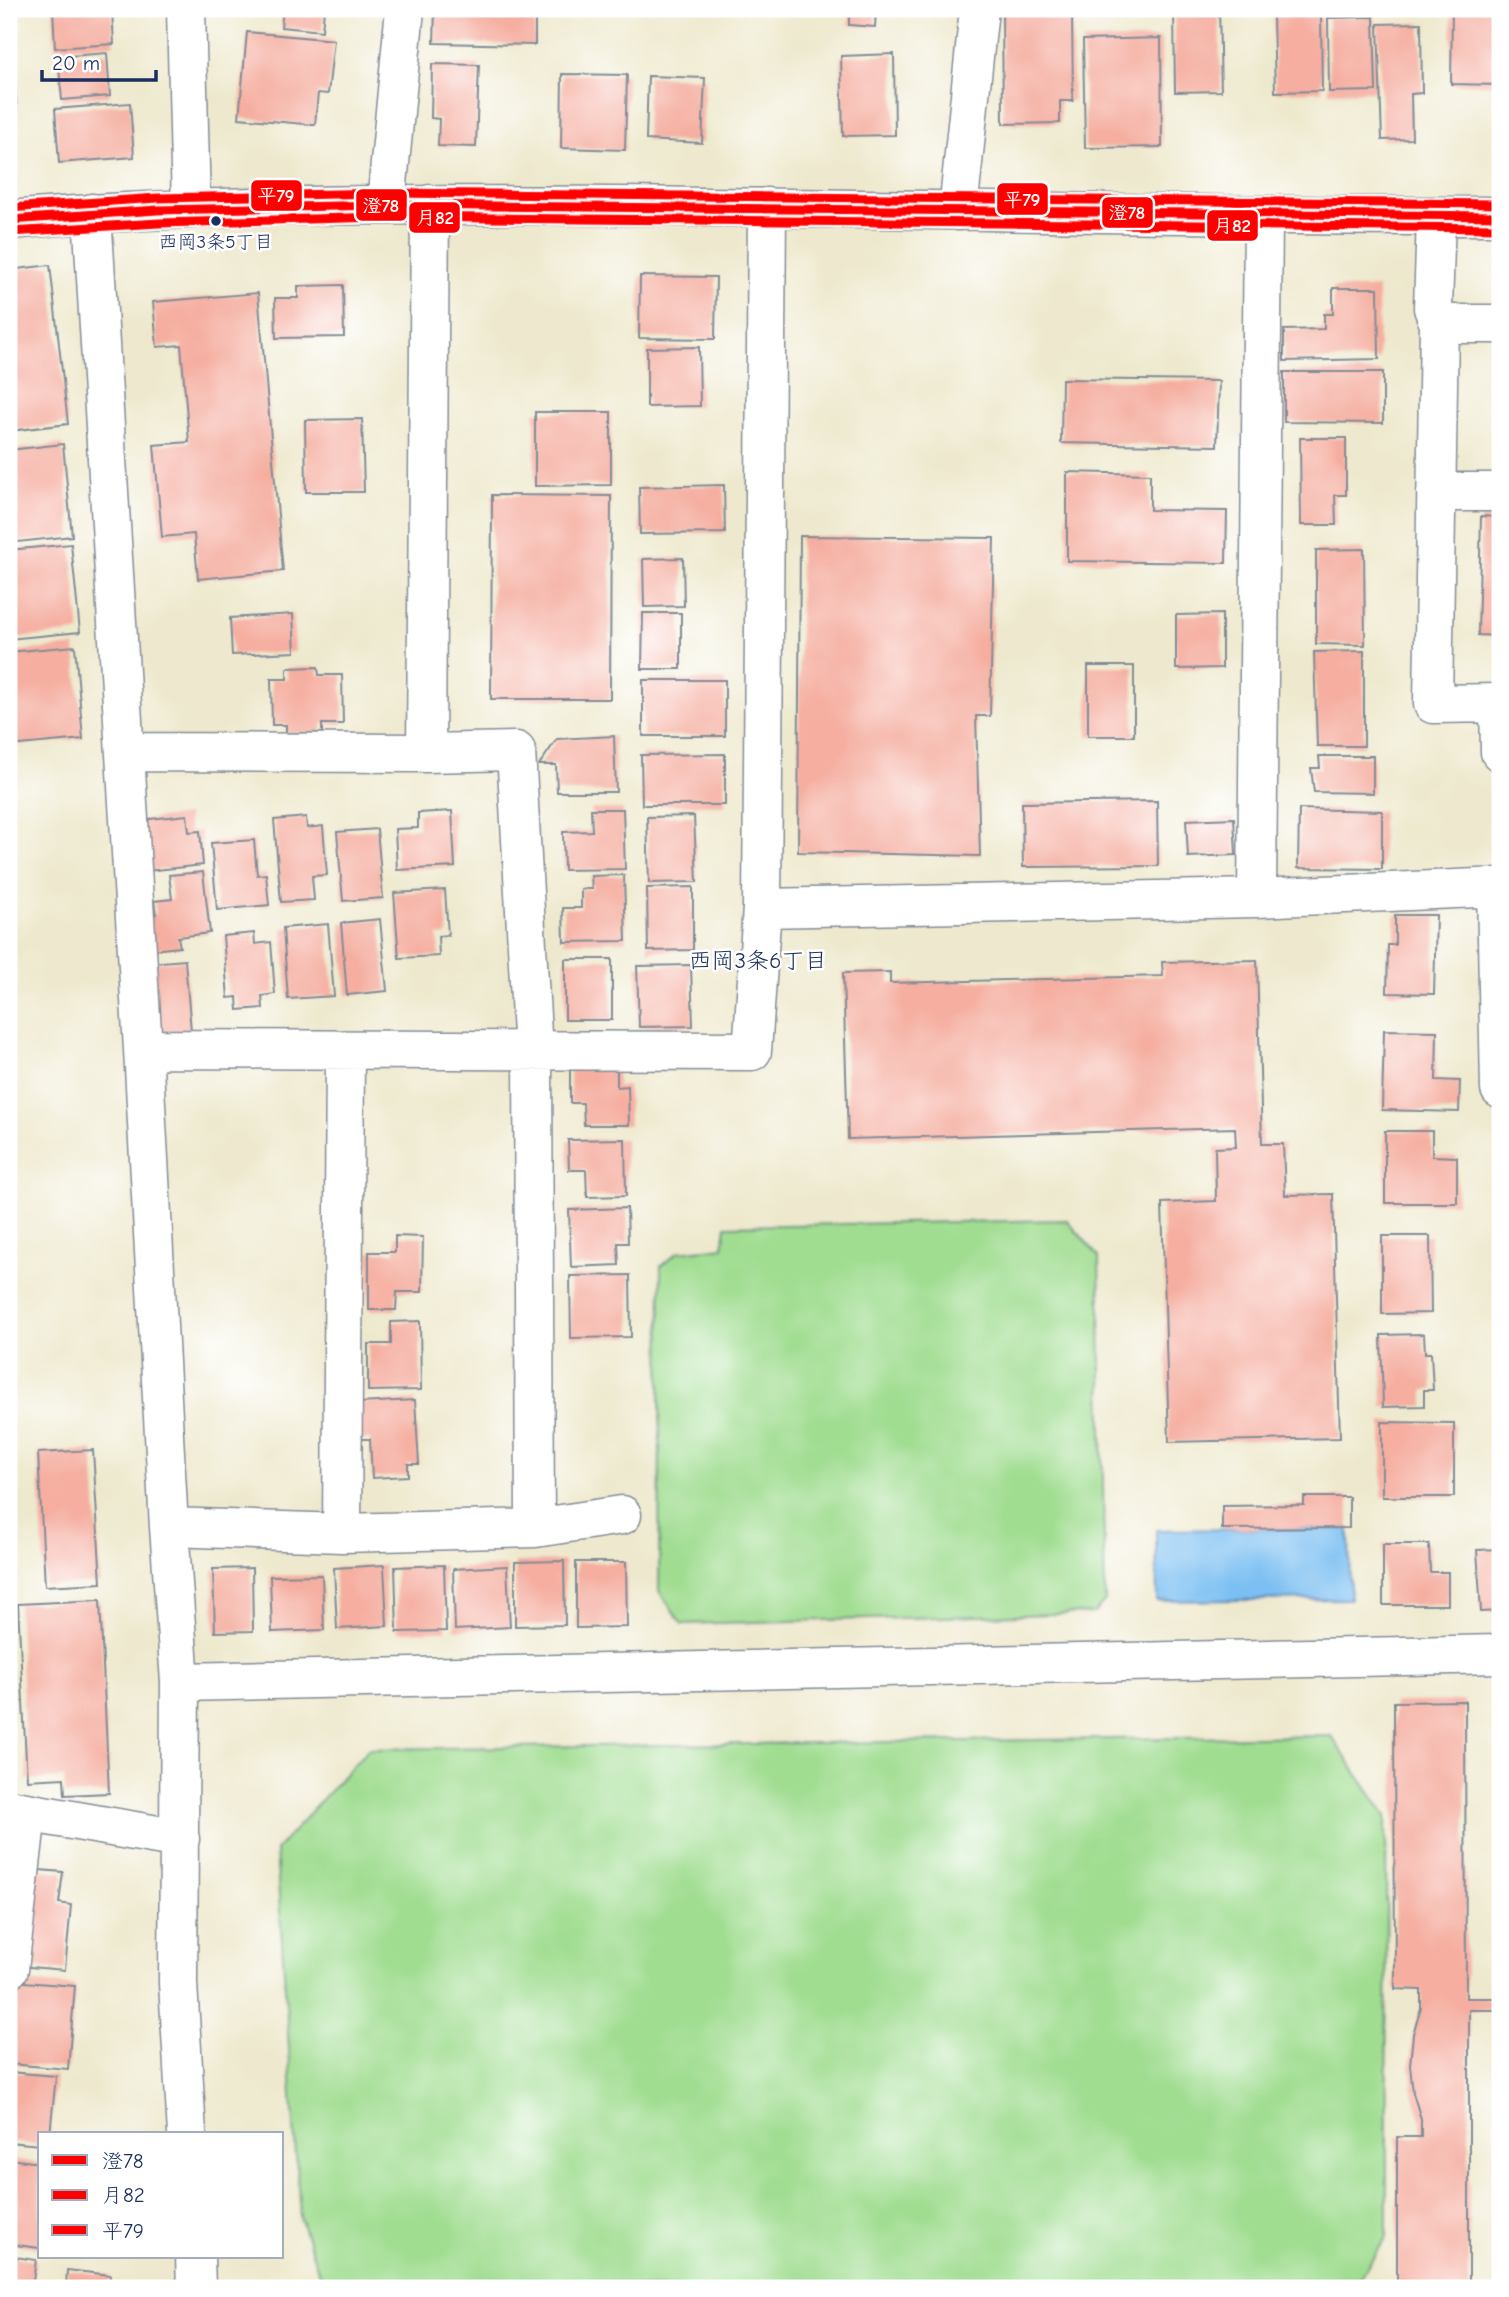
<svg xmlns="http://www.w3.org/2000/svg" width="1509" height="2297" font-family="'Comic Neue','Klee One',sans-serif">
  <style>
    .green { fill: #a0dd91; stroke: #5e8678; stroke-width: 2 }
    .water { fill: #7bbff2; stroke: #4b77a8; stroke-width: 2 }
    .building { fill: #f5aea0 }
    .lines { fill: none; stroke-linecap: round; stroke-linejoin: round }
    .minor-casing { stroke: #848c96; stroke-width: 41 }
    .minor { stroke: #fff; stroke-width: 38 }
    .bus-1-casing { stroke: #fff; stroke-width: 14 }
    .bus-2-casing { stroke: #fff; stroke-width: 14 }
    .bus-3-casing { stroke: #fff; stroke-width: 14 }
    .bus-1 { stroke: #f00; stroke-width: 9 }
    .bus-2 { stroke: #f00; stroke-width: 9 }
    .bus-3 { stroke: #f00; stroke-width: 9 }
    .bus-dot { fill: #1b2f5e; stroke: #fff; stroke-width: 2.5 }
    .labels { text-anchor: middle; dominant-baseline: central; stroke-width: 5; stroke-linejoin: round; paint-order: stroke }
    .bus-label { font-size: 19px; fill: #1b2f5e; stroke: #fff }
    .neighbourhood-label { font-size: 23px; fill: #1b2f5e; stroke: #fff }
    .line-badge { stroke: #fff; stroke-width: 2.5 }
    .badge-label { font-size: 19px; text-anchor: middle; font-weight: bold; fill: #fff }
  </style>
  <rect width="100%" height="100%" fill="#fff"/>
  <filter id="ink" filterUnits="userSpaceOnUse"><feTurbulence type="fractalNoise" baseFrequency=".0143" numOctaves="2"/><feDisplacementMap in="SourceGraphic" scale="14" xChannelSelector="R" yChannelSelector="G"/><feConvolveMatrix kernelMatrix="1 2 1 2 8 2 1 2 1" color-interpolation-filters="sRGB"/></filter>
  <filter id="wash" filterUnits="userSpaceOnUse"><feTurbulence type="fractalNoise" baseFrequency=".00686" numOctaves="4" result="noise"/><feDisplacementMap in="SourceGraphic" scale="28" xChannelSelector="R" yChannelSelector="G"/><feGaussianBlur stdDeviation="1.57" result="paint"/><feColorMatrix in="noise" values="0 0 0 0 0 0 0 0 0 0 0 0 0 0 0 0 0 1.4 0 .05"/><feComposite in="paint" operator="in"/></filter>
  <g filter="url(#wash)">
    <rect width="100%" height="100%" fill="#eee9ce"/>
    <path class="green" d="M1067,1220L1099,1257L1105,1601L1094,1613L682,1624L659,1591L661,1266L678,1252L723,1247L726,1226Z
      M1331,1736L1386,1816L1387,2237L1353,2288H324L300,2217L276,1850L368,1749Z"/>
    <path class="water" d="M1349,1528L1350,1599L1157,1601L1156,1530Z"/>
    <g id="blocks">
      <path class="building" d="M53,9H112L114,44L55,48Z
        M283,9H324L322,31L281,27Z
        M435,9H535V45L434,43Z
        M849,9H876L875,27L849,25Z
        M1002,9H1072L1073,101H1060V123L1003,124Z
        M1174,9H1219L1221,91L1175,92Z
        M1452,9H1500V85L1451,84Z
        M1321,16L1322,91L1275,92L1273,17Z
        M1374,17L1376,91L1329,92L1328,18Z
        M1421,23L1422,93L1411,94L1412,139L1382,140L1378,24Z
        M247,32L334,40L328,94L318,93L315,125L239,118Z
        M1161,38L1162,147L1085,148L1083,40Z
        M14,49L17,118H9V50Z
        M107,53L110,96L62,100L58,57Z
        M894,54L895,135L843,136L841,56Z
        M432,64L479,65L476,147L438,146L439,119L431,118Z
        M562,74L627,75L625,150L561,148Z
        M648,76L705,78L702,143L646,140Z
        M130,103L134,157L59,163L55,109Z
        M50,265L68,424L9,431V270Z
        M640,276L716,277L715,339L639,338Z
        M343,285L344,337L276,338L275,298H298V286Z
        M1333,288H1378L1379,359L1284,361V330L1324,329V314H1333Z
        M258,293L283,571L198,579L194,534L162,537L154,445L189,442L181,345L157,347L153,302Z
        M699,347L700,406L647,407V348Z
        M1284,372H1383V423L1284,422Z
        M1062,379L1219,381L1217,446L1061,443Z
        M535,412H611V485L535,486Z
        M362,419L364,492H306L305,420Z
        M1300,438H1346V495H1335L1336,525H1301Z
        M63,444L72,536L9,543V450Z
        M1067,472L1150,474V510L1227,511L1226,563L1067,561Z
        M724,485L725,533L640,534L639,487Z
        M492,495L611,496L610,699H491Z
        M1481,516L1500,517V636L1478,635Z
        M800,536L994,538L990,716H976L980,856L798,852Z
        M71,544L80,632L9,639V550Z
        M1364,549L1365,645L1316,644V550Z
        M683,558L684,606L644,607L643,559Z
        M643,613H681V669H642Z
        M293,614L295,652L232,655L230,618Z
        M1222,614V668L1176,669V615Z
        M75,646L83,739L9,746V652Z
        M1364,651V746H1317L1314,652Z
        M1088,666H1134V736H1088Z
        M318,667L319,675H342L343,724H322V733H286V725H272L271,679H287V668Z
        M643,680H725V736H643Z
        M614,736L616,792H557L556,765H539L557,739Z
        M725,754V805H642L641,755Z
        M1319,756H1373V793L1314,792L1311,768H1320Z
        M1157,801L1158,866L1023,867L1022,803Z
        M591,809H623L625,869L564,870L563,832L592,831Z
        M1299,809L1382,811V869L1298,868Z
        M452,811L455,867L397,870L395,829L418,828V813Z
        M187,815L189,832L200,831L203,865L147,871L141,820Z
        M694,816L697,882L649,883L647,817Z
        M306,817L307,828L323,826L327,875L312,876L314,900L281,902L274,820Z
        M1234,818L1236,855L1188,857L1186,820Z
        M377,829L383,898L343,901L337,832Z
        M254,840L257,875L266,874L269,905L217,910L211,843Z
        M203,872L210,933L178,937L180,947L151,950L147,915L156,914L154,901L172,899L169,875Z
        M624,875L626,941L564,942L563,908H581V889H592L591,876Z
        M693,887V950L648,951L647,888Z
        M445,890L448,935L438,936L439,956L399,958L394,893Z
        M1395,915H1436L1434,994L1387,993L1388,945H1395Z
        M380,919L387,991L347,995L341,923Z
        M328,924L334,996L288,999L283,928Z
        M254,933L255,944L271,942L275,994L262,996L263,1008L238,1010L237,997L228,998L223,936Z
        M565,959H612V1020H565Z
        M185,960L191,1031L142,1035L137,964Z
        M1257,960L1262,1144H1283L1285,1195L1333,1194L1340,1438L1169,1442L1162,1203L1216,1201L1215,1148L1236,1147L1235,1128L848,1139L843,973L890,972V983L1163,976L1162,962Z
        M691,965L693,1026L639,1027L637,966Z
        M1384,1030L1437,1031L1436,1080L1460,1081L1459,1112L1382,1110Z
        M570,1069H617V1087L628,1086L629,1125H584L583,1103H570Z
        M1385,1131H1432V1156L1457,1157V1203H1385Z
        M625,1139L626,1196L587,1197L586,1170H569L568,1140Z
        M627,1208L628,1243H618L619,1265L571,1267L569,1210Z
        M395,1236L423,1237L422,1292H397L396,1310H369V1252H395Z
        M1382,1236H1430L1431,1313L1382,1314Z
        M630,1275L631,1337L571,1338L570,1276Z
        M420,1321L421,1390L368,1391V1344H391V1322Z
        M1424,1334L1425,1353H1431L1433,1390H1424V1406L1383,1407L1381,1335Z
        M415,1400L419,1464H408V1476L372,1478L370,1439H361L359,1403Z
        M1382,1422L1454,1423V1497H1382Z
        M93,1450L101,1583L45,1586L38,1453Z
        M1304,1497H1349V1528L1222,1529V1506L1304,1505Z
        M1383,1544H1429L1430,1572H1448V1605H1383Z
        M1500,1549V1611L1481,1612L1477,1550Z
        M564,1561L565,1625L515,1626V1562Z
        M576,1562H626L627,1627L576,1628Z
        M384,1565L387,1626L337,1629L334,1568Z
        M444,1565L446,1631L397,1632L395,1567Z
        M507,1566L510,1627L455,1630L453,1569Z
        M252,1568L253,1631L215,1632L213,1569Z
        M322,1575L324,1630L272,1632L270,1576Z
        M100,1600L109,1793L65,1795L64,1778L27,1780L18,1604Z
        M1465,1701L1466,1998H1500V2010H1469V2288H1397V2137H1421V2119L1413,2093L1410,2065L1413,2034L1421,2008V1990L1395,1989L1394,1702Z
        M27,1869L63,1872L59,1903L71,1905L65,1970L18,1966Z
        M11,1981L75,1986L68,2069L9,2064V2011Z
        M9,2072L56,2076L50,2134H40V2145L9,2142Z
        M9,2159L40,2163V2248L9,2244Z
        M9,2256L36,2260L32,2288H9Z
        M67,2270L110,2275L109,2288H66Z"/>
    </g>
  </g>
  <g filter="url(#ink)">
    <use href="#blocks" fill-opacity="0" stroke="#848c96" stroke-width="2"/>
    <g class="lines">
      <defs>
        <path id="minor" d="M186,9L191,208
          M386,204L405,9
          M958,211L979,9
          M92,213L143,1049L169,1527L180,1682L178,1983L187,2134
          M1436,216L1433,308L1439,324
          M9,220C208,203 408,204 608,206C905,208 1203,217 1500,216
          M1500,324H1439L1433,704L1499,703L1500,752
          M1436,492H1500
          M125,752L426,753L516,751L533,1052L535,1528
          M426,753L430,204
          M1496,887L1500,1089
          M1257,898L1263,215
          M762,908L1257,898L1500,887
          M143,1049L752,1051L762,908L767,207
          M169,1527L342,1533L535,1528L622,1515
          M342,1533L345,1051
          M180,1682L1500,1654
          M9,1809L180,1839
          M9,1969L27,1813
          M195,2257L196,2288"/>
      </defs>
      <use href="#minor" class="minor-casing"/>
      <use href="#minor" class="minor"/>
      <defs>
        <path id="bus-1" d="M9,220L158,210L383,205L1500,216"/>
        <path id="bus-2" d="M10,232L159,223L383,217L1500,228"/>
        <path id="bus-3" d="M9,208L158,198L383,193L1500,204"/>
      </defs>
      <use href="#bus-1" class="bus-1-casing"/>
      <use href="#bus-2" class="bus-2-casing"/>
      <use href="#bus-3" class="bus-3-casing"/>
      <use href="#bus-1" class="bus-1"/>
      <use href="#bus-2" class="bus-2"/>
      <use href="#bus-3" class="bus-3"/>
    </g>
  </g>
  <circle class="bus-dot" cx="216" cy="221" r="6"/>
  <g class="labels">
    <g class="bus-label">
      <text x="216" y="242">西岡3条5丁目</text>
    </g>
    <g class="neighbourhood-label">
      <text x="758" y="960">西岡3条6丁目</text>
    </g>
  </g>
  <g class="line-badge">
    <rect x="250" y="179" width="53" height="33" rx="7" fill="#f00"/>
    <rect x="996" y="182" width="53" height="34" rx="7" fill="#f00"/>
    <rect x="355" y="188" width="53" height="34" rx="7" fill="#f00"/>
    <rect x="1101" y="196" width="53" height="33" rx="7" fill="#f00"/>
    <rect x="408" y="201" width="53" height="33" rx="7" fill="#f00"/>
    <rect x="1206" y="209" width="53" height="33" rx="7" fill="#f00"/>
  </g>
  <g class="badge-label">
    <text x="276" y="202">平79</text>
    <text x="1022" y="206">平79</text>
    <text x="381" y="212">澄78</text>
    <text x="1127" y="219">澄78</text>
    <text x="435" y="224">月82</text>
    <text x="1232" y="232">月82</text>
  </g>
  <rect width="1509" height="2297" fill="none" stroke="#fff" stroke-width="35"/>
  <rect x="38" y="2132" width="245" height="126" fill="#ffffff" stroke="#a4acbf" stroke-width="2"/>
  <rect x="52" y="2155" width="35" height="10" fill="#ff0000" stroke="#a4acbf" stroke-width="2"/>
  <text x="102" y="2168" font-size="21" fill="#1b2f5e">澄78</text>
  <rect x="52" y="2190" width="35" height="10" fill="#ff0000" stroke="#a4acbf" stroke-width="2"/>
  <text x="102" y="2202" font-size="21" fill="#1b2f5e">月82</text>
  <rect x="52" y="2225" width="35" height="10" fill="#ff0000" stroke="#a4acbf" stroke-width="2"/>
  <text x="102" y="2238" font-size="21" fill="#1b2f5e">平79</text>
  <path d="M42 70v10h114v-10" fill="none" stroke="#1b2f5e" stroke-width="3.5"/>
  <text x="52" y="70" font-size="21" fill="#1b2f5e" stroke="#ffffff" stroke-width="5" paint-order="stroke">20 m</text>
</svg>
